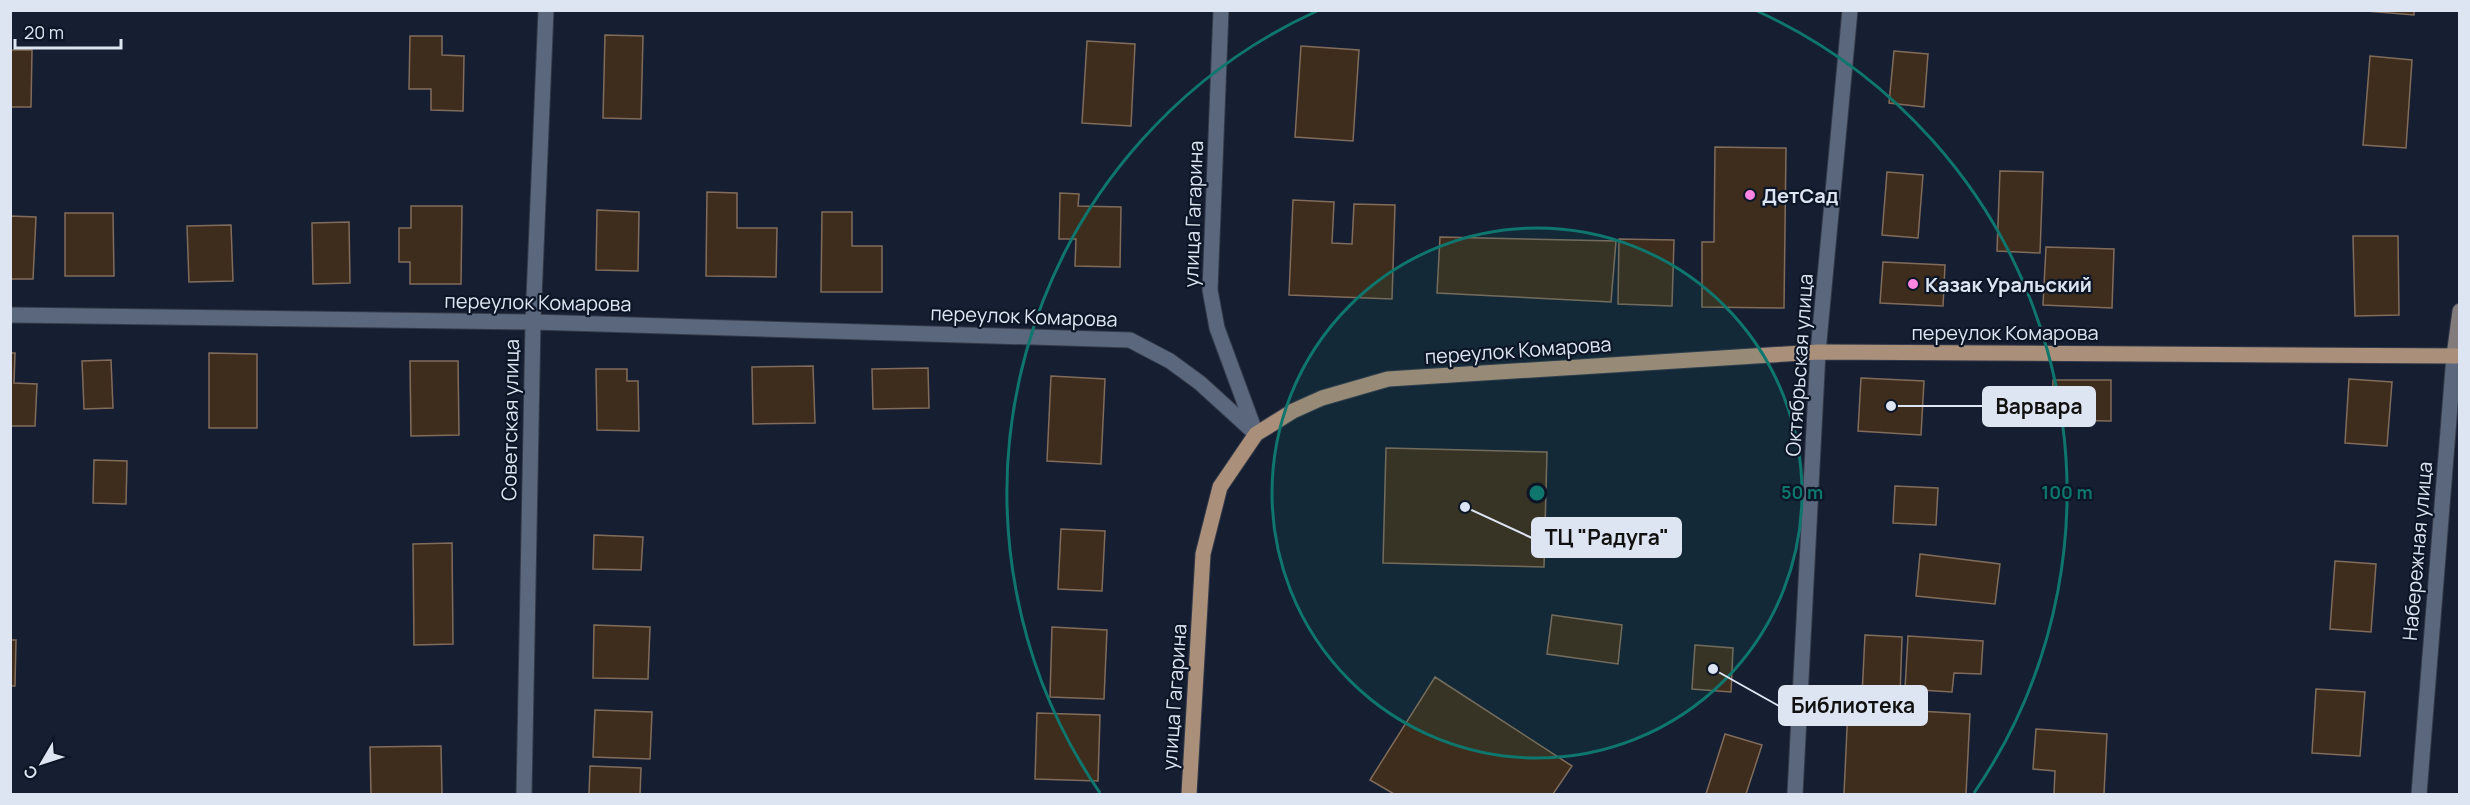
<svg xmlns="http://www.w3.org/2000/svg" width="2470" height="805" font-family="Manrope,sans-serif">
  <style>
    .building { fill: #3e2c1c; stroke: #816c5b; stroke-width: 1.5 }
    .lines { fill: none; stroke-linecap: round; stroke-linejoin: round }
    .street-casing { stroke: #333949; stroke-width: 17 }
    .secondary-casing { stroke: #333949; stroke-width: 17 }
    .primary-casing { stroke: #333949; stroke-width: 17 }
    .street { stroke: #5a677c; stroke-width: 15 }
    .secondary { stroke: #827b7b; stroke-width: 15 }
    .primary { stroke: #aa8f7a; stroke-width: 15 }
    .ring { fill: none; stroke: #0f766e; stroke-width: 3 }
    .poi-dot { fill: #fe85e0; stroke: #0c1627; stroke-width: 2 }
    .labels { text-anchor: middle; dominant-baseline: central; stroke-width: 4.5; stroke-linejoin: round; paint-order: stroke }
    .poi-label { font-size: 20px; font-weight: bold; fill: #dee5f2; stroke: #0c1627; text-anchor: start }
    .street-label { font-size: 20px; fill: #dee5f2; stroke: #0c1627 }
    .centre { fill: #0f766e; stroke: #0c1627; stroke-width: 3 }
    .ring-label { font-size: 18px; text-anchor: middle; font-weight: bold; fill: #0f766e; stroke: #0c1627; stroke-width: 4.5; stroke-linejoin: round; paint-order: stroke }
    .leader { fill: none; stroke: #dee5f2; stroke-width: 2 }
    .callout-dot { fill: #dee5f2; stroke: #0c1627; stroke-width: 2 }
    .callout { fill: #dee5f2; stroke: #dee5f2; stroke-width: 2 }
    .callout-label { font-size: 21px; text-anchor: middle; font-weight: bold; fill: #111 }
  </style>
  <rect width="100%" height="100%" fill="#151f31"/>
  <path class="building" d="M2354,10H2414V15Z
    M605,35L643,36L641,119L603,118Z
    M410,36H442V55L464,56L463,111L431,110V89H409Z
    M1087,41L1135,44L1131,126L1082,123Z
    M1301,46L1359,50L1353,141L1295,137Z
    M10,50H32L31,107H10Z
    M1894,51L1928,54L1924,107L1889,103Z
    M2370,56L2412,60L2406,148L2363,145Z
    M1715,147L1786,148L1784,308L1702,307V242H1714Z
    M2000,171L2043,172L2040,253L1997,251Z
    M1887,172L1923,175L1918,238L1882,235Z
    M707,192L737,193V228H777L776,277L706,276Z
    M1060,193L1079,194L1078,206L1121,207L1120,267L1075,266L1076,239H1059Z
    M1293,200L1334,202L1332,243L1352,244L1354,204L1395,205L1392,299L1289,295Z
    M411,206H462L461,284H410V262H399V228H411Z
    M597,210L639,212L638,271L596,270Z
    M822,212H852V246H882V292H821Z
    M65,213H113L114,276H65Z
    M10,216L36,217L33,279H10Z
    M349,222L350,283L313,284L312,223Z
    M231,225L233,281L189,282L187,226Z
    M2353,236H2398L2399,315L2355,316Z
    M1440,237L1616,241L1611,302L1437,293Z
    M1619,239L1674,240L1672,306L1618,304Z
    M2046,247L2114,249L2112,308L2043,305Z
    M1883,262L1945,265L1943,306L1880,303Z
    M10,353H15L14,383L37,384L35,426H10Z
    M209,353L257,354V428H209Z
    M111,360L113,408L84,409L82,361Z
    M410,361H458L459,435L411,436Z
    M813,366L815,423L753,424L752,367Z
    M928,368L929,408L873,409L872,369Z
    M596,369H627V381H638L639,431L597,430Z
    M1051,376L1105,379L1101,464L1047,461Z
    M1861,378L1924,381L1921,435L1858,431Z
    M2349,379L2392,382L2387,446L2345,443Z
    M2053,380H2111V421L2052,420Z
    M1386,448L1547,452L1544,567L1383,563Z
    M94,460L127,461L126,504L93,503Z
    M1895,486L1938,488L1936,525L1893,523Z
    M1061,529L1105,531L1102,591L1058,589Z
    M594,535L643,537L641,570L593,569Z
    M452,543L453,644L414,645L413,544Z
    M1920,554L2000,564L1995,604L1916,596Z
    M2335,561L2376,564L2371,632L2330,629Z
    M1552,615L1622,625L1618,664L1547,654Z
    M594,625L650,627L648,679L593,678Z
    M1052,627L1107,630L1104,699L1050,697Z
    M1865,635L1902,637L1900,697L1862,696Z
    M1908,636L1983,641L1981,674L1954,673L1952,692L1905,689Z
    M10,640H16L15,686H10Z
    M1695,645L1733,648L1731,692L1692,689Z
    M1435,677L1572,766L1553,794H1394L1370,780Z
    M2316,689L2365,692L2360,756L2312,753Z
    M1848,707L1970,714L1966,794H1844Z
    M595,710L652,712L650,759L593,757Z
    M1037,713L1100,715L1098,781L1035,779Z
    M2036,729L2107,734L2104,794H2054L2055,771L2033,769Z
    M1725,734L1762,745L1746,794H1706Z
    M441,746L442,794H371L370,747Z
    M590,766L641,768L640,794H589Z"/>
  <g class="lines">
    <defs>
      <path id="street" d="M1221,10L1210,290L1217,328L1255,431
        M10,315L533,322L1130,340L1170,361L1200,383L1256,434
        M524,794L533,322L546,10
        M1795,794L1818,352L1850,10
        M2419,794L2454,356"/>
      <path id="secondary" d="M2454,356L2460,311"/>
      <path id="primary" d="M1189,794L1203,554L1220,487L1256,434L1293,411L1322,398L1388,379L1818,352L2460,356"/>
    </defs>
    <use href="#street" class="street-casing"/>
    <use href="#secondary" class="secondary-casing"/>
    <use href="#primary" class="primary-casing"/>
    <use href="#street" class="street"/>
    <use href="#secondary" class="secondary"/>
    <use href="#primary" class="primary"/>
  </g>
  <circle cx="1537" cy="493" r="265" fill="#0f766e" fill-opacity=".12"/>
  <g class="ring">
    <circle cx="1537" cy="493" r="265"/>
    <path d="M1100 793A530 530 0 0 1 1317 11M1757 11A530 530 0 0 1 1974 793"/>
  </g>
  <g class="poi-dot">
    <circle cx="1750" cy="195" r="6"/>
    <circle cx="1913" cy="284" r="6"/>
  </g>
  <g class="labels">
    <g class="poi-label">
      <text x="1762" y="195">ДетСад</text>
      <text x="1925" y="284">Казак Уральский</text>
    </g>
    <g class="street-label">
      <text transform="translate(1193 214) rotate(-88)">улица Гагарина</text>
      <text transform="translate(538 302) rotate(1)">переулок Комарова</text>
      <text transform="translate(1024 316) rotate(2)">переулок Комарова</text>
      <text x="2005" y="332">переулок Комарова</text>
      <text transform="translate(1518 350) rotate(-4)">переулок Комарова</text>
      <text transform="translate(1799 365) rotate(-86)">Октябрьская улица</text>
      <text transform="translate(510 420) rotate(-89)">Советская улица</text>
      <text transform="translate(2417 551) rotate(-85)">Набережная улица</text>
      <text transform="translate(1174 697) rotate(-86)">улица Гагарина</text>
    </g>
  </g>
  <circle cx="1537" cy="493" r="9" class="centre"/>
  <g class="ring-label">
    <text x="1802" y="499">50 m</text>
    <text x="2067" y="499">100 m</text>
  </g>
  <path class="leader" d="M1891 406L1983 406M1465 507L1532 538M1713 669L1779 706"/>
  <g class="callout-dot">
    <circle cx="1891" cy="406" r="6"/>
    <circle cx="1465" cy="507" r="6"/>
    <circle cx="1713" cy="669" r="6"/>
  </g>
  <g class="callout">
    <rect x="1983" y="387" width="112" height="39" rx="6"/>
    <rect x="1532" y="518" width="149" height="39" rx="6"/>
    <rect x="1779" y="686" width="148" height="39" rx="6"/>
  </g>
  <g class="callout-label">
    <text x="2039" y="414">Варвара</text>
    <text x="1607" y="545">ТЦ "Радуга"</text>
    <text x="1853" y="713">Библиотека</text>
  </g>
  <rect width="2470" height="805" fill="none" stroke="#dee5f2" stroke-width="24"/>
  <g transform="translate(42 763) rotate(231)" stroke="#0c1627" stroke-width="4.5" paint-order="stroke">
  <path d="M0-4.5L10 22L0 15L-10 22Z" fill="#dee5f2"/>
  <text y="-9" font-size="16" font-weight="bold" text-anchor="middle" fill="#dee5f2">С</text>
  </g>
  <path d="M15 39v9h106v-9" fill="none" stroke="#dee5f2" stroke-width="3"/>
  <text x="24" y="39" font-size="18" fill="#dee5f2" stroke="#0c1627" stroke-width="4.5" paint-order="stroke">20 m</text>
</svg>
